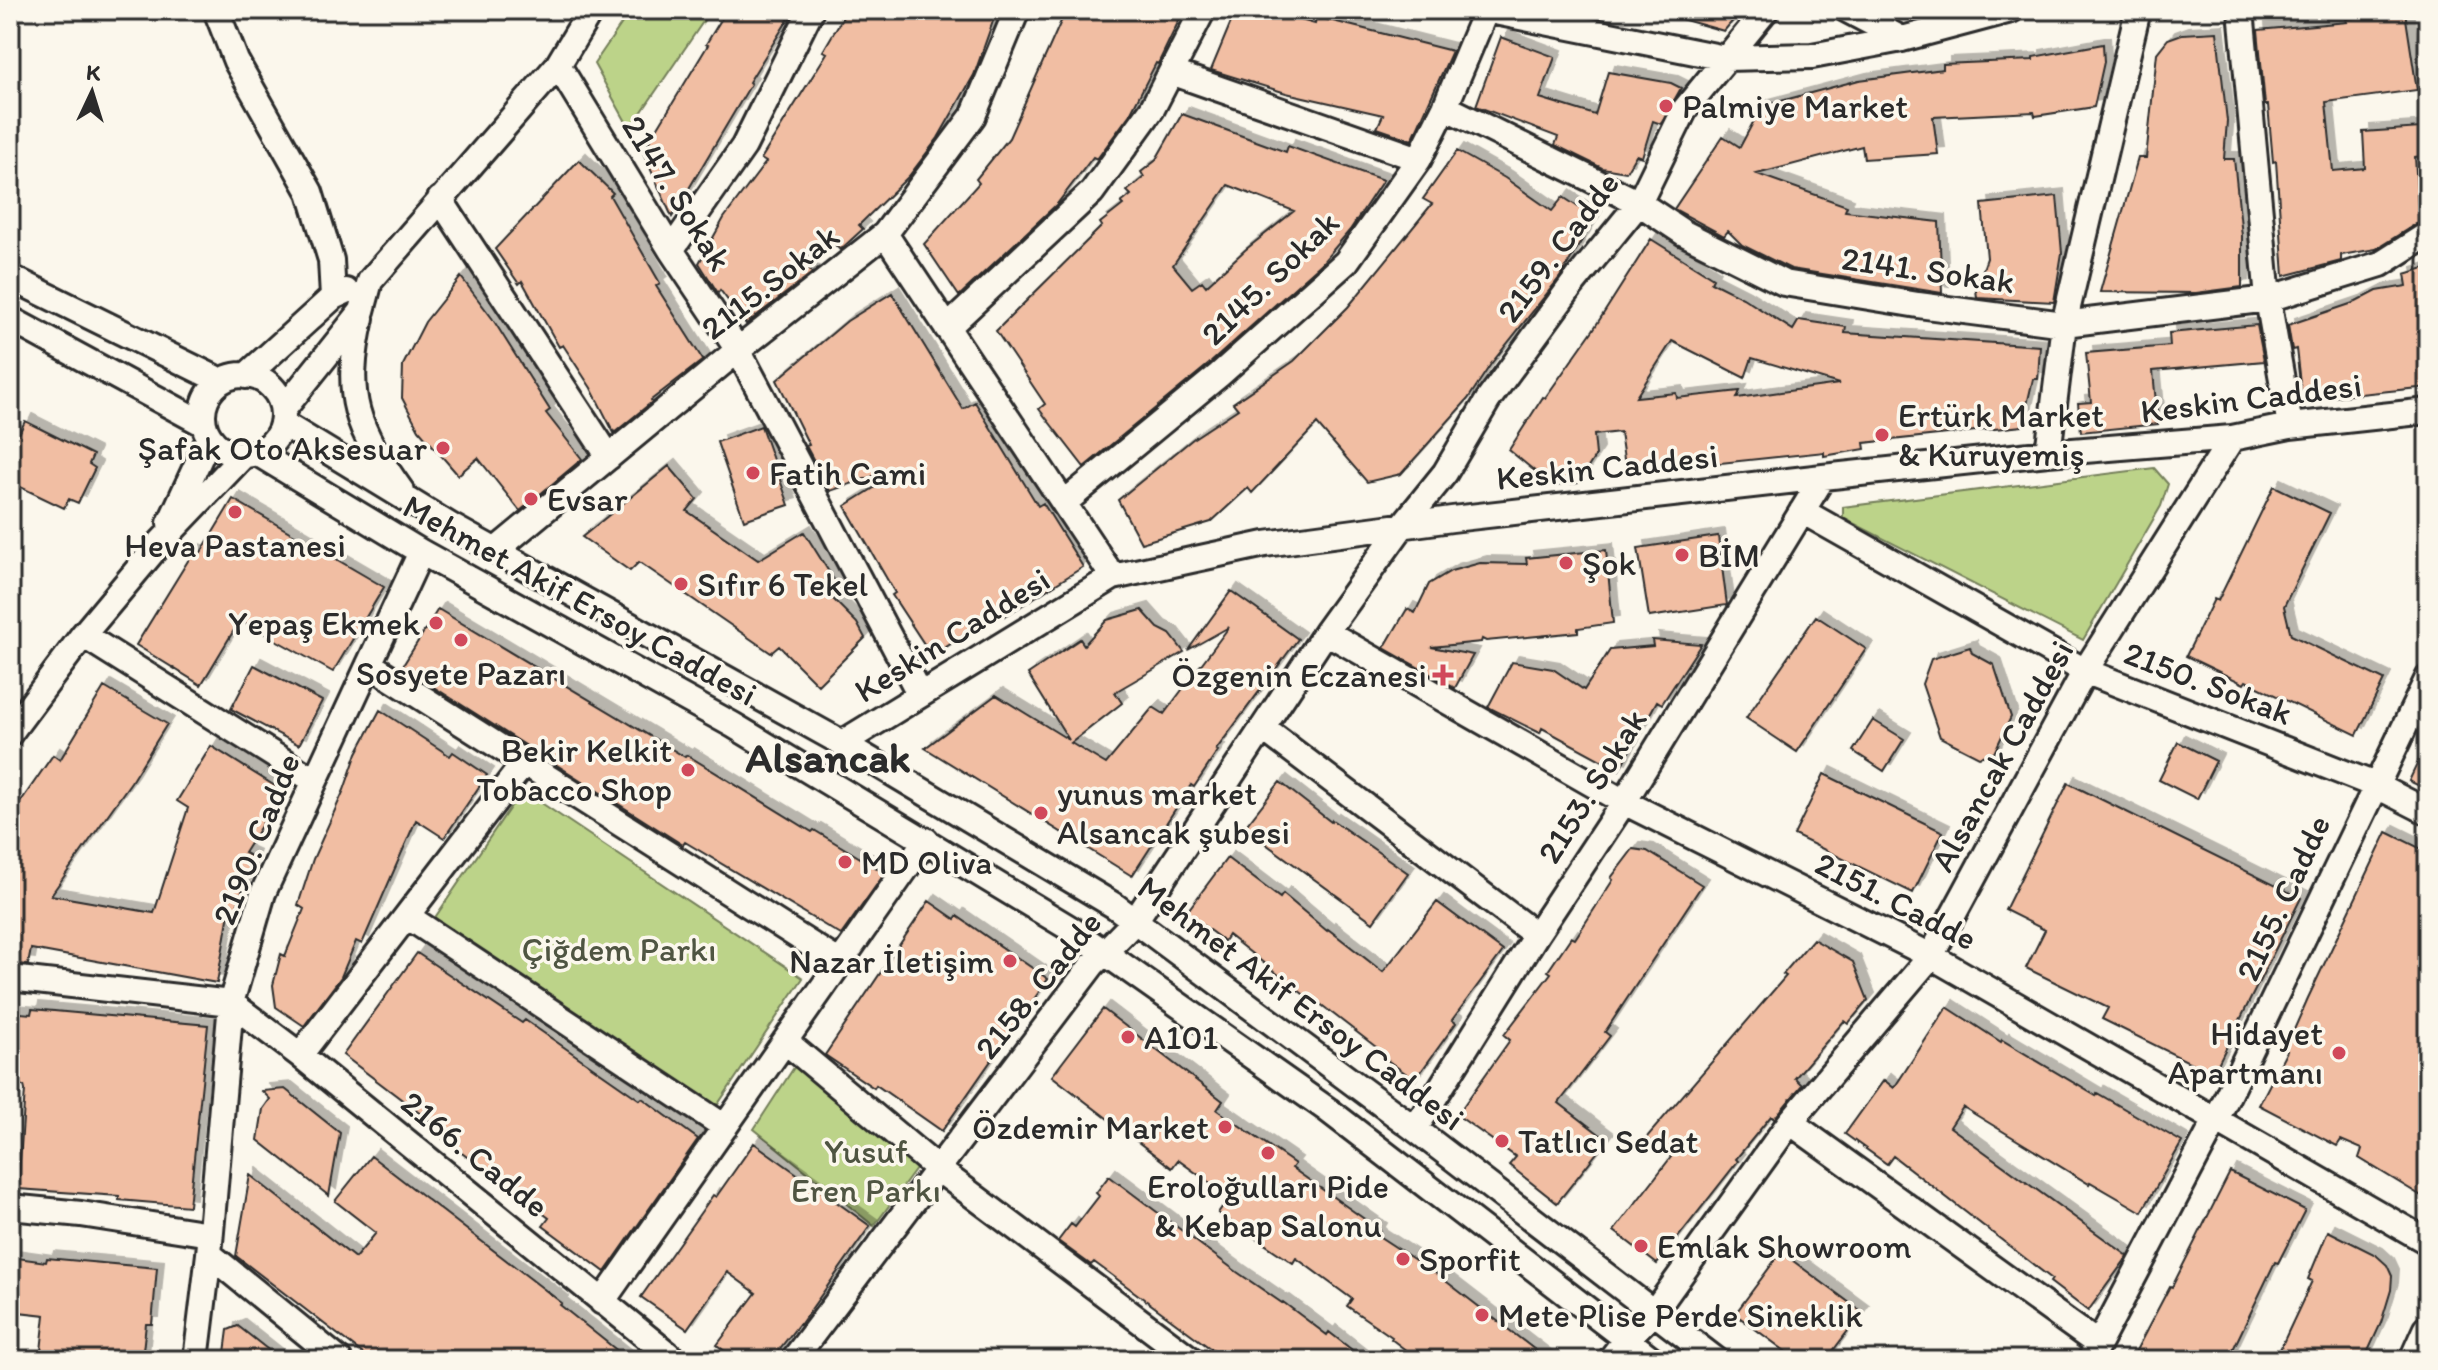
<svg xmlns="http://www.w3.org/2000/svg" width="2438" height="1370" font-family="Itim,sans-serif">
  <style>
    .green { fill: #bcd389; stroke: #747f5a; stroke-width: 2 }
    .building { fill: #f1bea3; stroke: #2b2b2b; stroke-width: 2; fill-rule: evenodd; filter: url(#shadow) }
    .lines { fill: none; stroke-linecap: round; stroke-linejoin: round }
    .minor-casing { stroke: #2b2b2b; stroke-width: 30 }
    .major-casing { stroke: #2b2b2b; stroke-width: 36 }
    .minor { stroke: #fbf7ec; stroke-width: 24 }
    .major { stroke: #fbf7ec; stroke-width: 30 }
    .poi-dot { fill: #d1495b; stroke: #fbf7ec; stroke-width: 3 }
    .labels { text-anchor: middle; dominant-baseline: central; stroke-width: 7; stroke-linejoin: round; paint-order: stroke }
    .poi-label { font-size: 34px; fill: #2b2b2b; stroke: #fbf7ec; text-anchor: start }
    .street-label { font-size: 34px; fill: #2b2b2b; stroke: #fbf7ec }
    .park-label { font-size: 34px; fill: #4f5542; stroke: #fbf7ec }
    .district-label { font-size: 42px; font-weight: bold; fill: #2b2b2b; stroke: #fbf7ec }
  </style>
  <defs>
    <filter id="shadow"><feDropShadow dx="7" dy="-7" stdDeviation="0" flood-color="#0004"/></filter>
  </defs>
  <rect width="100%" height="100%" fill="#fbf7ec"/>
  <filter id="ink" filterUnits="userSpaceOnUse"><feTurbulence type="fractalNoise" baseFrequency=".0125" numOctaves="2"/><feDisplacementMap in="SourceGraphic" scale="16" xChannelSelector="R" yChannelSelector="G"/><feConvolveMatrix kernelMatrix="1 2 1 2 8 2 1 2 1" color-interpolation-filters="sRGB"/></filter>
  <g filter="url(#ink)">
    <path class="green" d="M631,10H711L630,129L594,64Z
      M2154,468L2168,484L2161,506L2083,640L1843,518V507Z
      M522,790L803,978L716,1107L434,919Z
      M795,1066L919,1165L874,1226L754,1129Z"/>
    <path class="building" d="M727,10H794L749,82L751,84L672,217L643,152L708,45L706,44Z
      M847,10H997L974,75L938,138L909,176L859,225L863,229L840,250L827,236L799,256L812,273L746,324L720,290L718,293L699,263L724,218L766,162L761,159L827,53L823,51Z
      M1066,10H1184L1158,64L1156,63L1130,114L1097,159L1093,157L1057,204L959,296L924,244L979,183L976,179L1009,138Z
      M1236,10H1264L1315,24L1317,17L1452,51L1412,140L1377,128L1383,115L1286,93L1211,70Z
      M1668,10H1742L1724,31L1667,15Z
      M2405,12L2417,90L2326,102L2333,171L2365,168L2363,132L2421,128L2423,156L2415,157L2419,222L2376,249L2341,255V261L2284,276L2276,161L2273,162L2268,105H2265L2258,30L2347,22L2346,19Z
      M2217,32L2227,121L2224,159H2234L2242,236V287L2196,293L2100,292L2138,158H2146L2157,53L2168,39L2182,34Z
      M1501,37L1555,57L1540,98L1595,115L1608,72L1671,83L1681,88L1661,124L1653,121L1642,157L1636,155L1626,172L1602,168L1555,145L1558,137L1476,106Z
      M2103,44L2104,62L2094,107L2035,116L2034,112L1933,117L1938,154L1864,159L1862,146L1757,174L1847,206L1845,211L1939,222L1942,293L1791,269L1742,245L1728,231L1724,236L1674,209L1723,136L1740,147L1757,115L1755,108L1859,80L1943,69V64L2033,60V57Z
      M1182,114L1286,152L1288,146L1383,180L1350,230L1322,263L1209,364L1084,467L1039,409L1045,404L996,331L1102,226L1100,223L1123,205L1121,203L1131,195L1127,191L1144,177L1141,172L1155,161ZM1228,185L1294,211L1245,250L1206,286L1202,281L1192,288L1173,265Z
      M1457,151L1505,178L1552,211L1563,197L1595,218L1560,277L1491,364L1468,399L1401,474L1367,482L1317,424L1252,493L1248,488L1211,522L1141,543L1118,500L1194,438L1238,409L1233,403L1294,361L1348,307L1432,204L1423,199Z
      M579,160L613,193L610,196L660,283L656,286L703,360L651,400L652,402L614,433L591,388L563,345L559,347L522,281L519,284L495,249Z
      M2057,196L2062,253L2054,302L1977,298L1976,289L1987,258L1982,204Z
      M1651,239L1713,278L1711,282L1743,298L1793,330L1799,320L1846,327L1845,333L2040,346L2038,379H2033L2022,426L1864,443L1865,449L1824,456V452L1626,473L1620,432L1594,435L1596,455L1578,483L1553,486L1509,450L1543,397L1545,398L1593,330ZM1672,341L1745,378L1752,358L1839,384L1737,398L1740,391L1677,398L1676,393L1636,397Z
      M2428,267V387L2302,400L2296,349L2292,350L2288,325L2356,302L2377,291L2407,286L2405,274Z
      M461,277L492,318L550,410L546,413L582,459L520,511L478,458L458,475L419,430L402,398L403,365L425,322Z
      M892,293L963,409L975,402L1038,506L1043,503L1083,567L1005,616L1002,611L932,656L892,595L895,593L845,506L893,476L891,470L830,491L806,446L809,445L777,380L847,321Z
      M2257,325L2264,361L2153,371L2158,424L2081,432L2078,403L2091,402L2086,353L2170,346L2169,333Z
      M25,421L93,455L89,464L95,468L78,503L69,499L64,508L10,482V430L19,434Z
      M761,426L789,505L744,520L717,442Z
      M669,466L697,499L687,511L758,560L804,532L839,588L831,597L857,623L865,638L818,685L779,646L771,653L639,562L630,571L582,537Z
      M2274,486L2330,513L2284,606L2291,635L2384,680L2357,735L2246,681L2244,684L2186,656L2214,599L2218,601Z
      M233,499L384,587L333,672L240,620L201,685L136,645L194,551L200,554Z
      M1718,536L1727,605L1649,617L1638,548Z
      M1606,550L1613,623L1578,628V632L1486,641L1482,639L1481,642L1431,647L1473,655L1455,688L1384,648L1407,609L1415,613L1429,584L1451,571L1480,563L1527,564L1526,558Z
      M1231,591L1298,639L1216,750L1218,751L1194,787L1191,785L1132,876L925,748L996,695L1069,740L1028,674L1080,639L1084,645L1107,620L1142,610L1158,628L1170,634L1184,652L1115,692L1122,703L1071,743L1106,764L1153,707L1164,714L1229,627L1188,650Z
      M438,609L685,757L687,755L812,832L814,830L885,873L841,935L685,842L683,845L402,667Z
      M1816,616L1866,649L1797,752L1746,718Z
      M1652,640L1701,644L1662,704L1657,701L1619,770L1542,728L1540,733L1488,707L1512,662L1553,669L1584,690L1610,650L1653,646Z
      M1970,647L1972,653L1994,665L2011,717L1994,753L1979,757L1940,737L1922,684L1931,659Z
      M254,665L322,701L299,745L231,709Z
      M104,687L167,724L131,782L51,895L154,913L188,808L177,801L211,746L283,791L244,853L253,857L235,914L229,913L217,983L31,949L28,965L10,963V817L53,755L60,760Z
      M380,710L450,756L453,752L487,775L444,838L416,820L362,944L356,941L341,977L304,1026L276,1007L273,985L281,954L285,956L304,909L298,905L313,859L344,790L357,753Z
      M1873,720L1904,739L1884,771L1853,751Z
      M2428,741V790L2409,781Z
      M2178,742L2216,761L2197,799L2159,780Z
      M1824,774L1943,832L1913,893L1794,835Z
      M1280,782L1331,822L1332,820L1408,873L1373,922L1244,828Z
      M2068,783L2301,898L2213,1074L2102,1019L2108,1008L2026,968L2045,930L2005,910Z
      M2387,832L2428,852V1200L2359,1158L2362,1149L2341,1140L2337,1146L2259,1105L2287,1051L2285,1050L2308,998Z
      M1633,849L1647,851L1702,885L1605,1032L1610,1036L1559,1103L1607,1140L1557,1203L1509,1165L1516,1157L1457,1115L1510,1040L1504,1035L1551,973L1548,971L1571,937L1575,939L1613,880L1611,878Z
      M1227,858L1280,898L1283,894L1327,931L1328,929L1383,972L1437,902L1503,951L1452,1020L1456,1023L1415,1080L1373,1050L1376,1047L1319,1003L1317,1005L1228,935L1224,941L1186,913Z
      M929,901L955,919L957,916L1048,979L942,1131L876,1085L874,1088L825,1055Z
      M1813,939L1853,962L1868,1000L1848,1024L1844,1021L1795,1078L1802,1085L1774,1119L1771,1116L1736,1159L1738,1161L1657,1264L1614,1231L1671,1157L1646,1138L1786,976L1783,974Z
      M417,953L522,1023L525,1020L640,1100L642,1098L698,1139L605,1272L543,1226L549,1218L443,1139L447,1134L343,1055Z
      M1947,1007L2001,1042L2002,1040L2096,1096L2097,1093L2182,1142L2142,1212L2090,1182L2089,1184L1963,1107L1950,1127L2128,1256L2088,1311L2050,1282L2052,1279L1893,1156L1887,1164L1845,1134L1884,1080L1894,1088Z
      M32,1009L208,1025L189,1206L119,1200V1196L18,1189L25,1090L24,1086H10V1012L31,1014Z
      M1103,1009L1223,1101L1217,1110L1295,1164L1292,1168L1380,1230L1377,1235L1438,1275L1548,1360H1419L1391,1339L1392,1337L1347,1306L1352,1299L1296,1258L1293,1263L1218,1213L1229,1197L1178,1160L1172,1168L1052,1076Z
      M285,1089L340,1133L329,1196L258,1140L263,1109L270,1099L262,1091Z
      M754,1143L870,1226L800,1325L799,1324L771,1360H736L717,1345L756,1293L727,1272L687,1329L641,1297L713,1195L716,1197Z
      M371,1156L562,1303L560,1305L629,1360H371L236,1256L250,1175L355,1258L376,1233L335,1201Z
      M2230,1172L2305,1210L2278,1263L2275,1262L2228,1360H2131L2170,1286L2172,1287Z
      M1109,1176L1237,1272L1282,1303L1283,1302L1327,1335L1329,1332L1365,1360H1226L1094,1262L1091,1265L1058,1241L1071,1224L1075,1227L1099,1196L1096,1193Z
      M2328,1231L2376,1255L2387,1265L2392,1276L2391,1290L2381,1323L2364,1360H2275L2312,1281L2308,1279Z
      M1781,1252L1862,1312L1826,1360H1797L1735,1314Z
      M10,1257L46,1262L47,1258L157,1268L152,1324H146L142,1360H40L45,1315L10,1311Z
      M238,1326L281,1360H224L228,1330Z"/>
    <g class="lines">
      <defs>
        <path id="minor" d="M216,10L236,61L310,192L331,260L333,297
          M1485,10L1725,58L1812,56L1902,39L2011,10
          M1847,10L1902,39
          M2241,10L2268,299L2290,426
          M558,65L671,250L738,350L920,695
          M1171,72L1419,159
          M1445,107L1639,203L1684,233L1784,283L1918,305L2064,324L2268,299L2381,264L2428,234
          M440,199L609,457
          M885,234L1113,577
          M671,250L744,146L811,10
          M10,277L221,381
          M361,318C343,398 356,427 402,492
          M10,319L204,424
          M947,328L1092,192L1152,109L1203,10
          M203 415a40 40 0 1 1 80 0a40 40 0 1 1-80 0Z
          M246,376L333,297L346,291
          M283,410L362,311L370,281L558,65L591,10
          M282,423L449,525L842,743L1115,906L1415,1129L1716,1360
          M257,453L421,552L733,725L1071,929L1328,1110L1653,1360
          M2048,453L2064,324L2138,10
          M1064,503L1219,375L1346,262L1419,159L1445,107L1486,10
          M1802,511L2085,671L2375,785L2428,812
          M170,523L209,438
          M495,551L738,350L885,234L973,116L1017,10
          M1326,632L1624,802L1931,956L2428,1242
          M83,635L315,781
          M369,664L840,963
          M1264,729L1536,935
          M10,733L83,635L160,543L243,456
          M842,743L1113,577L1265,544L1452,519L1823,477L2048,453L2232,438L2290,426L2428,411
          M407,916L725,1127
          M10,978L231,1003L300,1055L675,1360
          M785,1041L939,1170L1192,1360
          M300,1055L524,763
          M1790,1122L2098,1344
          M1415,1129L1536,935L1624,802L1823,477
          M10,1207L81,1214L210,1234
          M209,1254L339,1360
          M602,1302L926,840
          M196,1360L209,1254L231,1003L263,893L421,552
          M793,1360L1093,964L1135,921L1326,632L1403,525L1445,473L1488,400L1572,285L1639,203L1685,109L1766,10
          M1610,1360L1626,1339L1654,1312L1790,1122L1931,956L2085,671L2232,438
          M2090,1360L2216,1120L2428,678"/>
        <path id="major" d="M2415,1360L2428,1331"/>
      </defs>
      <use href="#minor" class="minor-casing"/>
      <use href="#major" class="major-casing"/>
      <use href="#minor" class="minor"/>
      <use href="#major" class="major"/>
    </g>
  </g>
  <g class="poi-dot">
    <circle cx="1666" cy="106" r="8"/>
    <circle cx="1882" cy="435" r="8"/>
    <circle cx="443" cy="448" r="8"/>
    <circle cx="753" cy="473" r="8"/>
    <circle cx="531" cy="499" r="8"/>
    <circle cx="235" cy="512" r="8"/>
    <circle cx="1682" cy="555" r="8"/>
    <circle cx="1566" cy="563" r="8"/>
    <circle cx="681" cy="584" r="8"/>
    <circle cx="436" cy="623" r="8"/>
    <circle cx="461" cy="640" r="8"/>
    <path d="M1439 663h8v8h8v8h-8v8h-8v-8h-8v-8h8z"/>
    <circle cx="688" cy="770" r="8"/>
    <circle cx="1041" cy="813" r="8"/>
    <circle cx="845" cy="862" r="8"/>
    <circle cx="1010" cy="961" r="8"/>
    <circle cx="1128" cy="1037" r="8"/>
    <circle cx="2339" cy="1053" r="8"/>
    <circle cx="1225" cy="1127" r="8"/>
    <circle cx="1502" cy="1141" r="8"/>
    <circle cx="1268" cy="1153" r="8"/>
    <circle cx="1641" cy="1246" r="8"/>
    <circle cx="1403" cy="1259" r="8"/>
    <circle cx="1482" cy="1315" r="8"/>
  </g>
  <g class="labels">
    <g class="poi-label">
      <text x="1682" y="106">Palmiye Market</text>
      <text x="1898" y="415">Ertürk Market<tspan x="1898" dy="39">&amp; Kuruyemiş</tspan></text>
      <text x="427" y="448" text-anchor="end">Şafak Oto Aksesuar</text>
      <text x="769" y="473">Fatih Cami</text>
      <text x="547" y="499">Evsar</text>
      <text x="235" y="545" text-anchor="middle">Heva Pastanesi</text>
      <text x="1698" y="555">BİM</text>
      <text x="1582" y="563">Şok</text>
      <text x="697" y="584">Sıfır 6 Tekel</text>
      <text x="420" y="623" text-anchor="end">Yepaş Ekmek</text>
      <text x="461" y="673" text-anchor="middle">Sosyete Pazarı</text>
      <text x="1427" y="675" text-anchor="end">Özgenin Eczanesi</text>
      <text x="672" y="750" text-anchor="end">Bekir Kelkit<tspan x="672" dy="39">Tobacco Shop</tspan></text>
      <text x="1057" y="793">yunus market<tspan x="1057" dy="39">Alsancak şubesi</tspan></text>
      <text x="861" y="862">MD Oliva</text>
      <text x="994" y="961" text-anchor="end">Nazar İletişim</text>
      <text x="2323" y="1033" text-anchor="end">Hidayet<tspan x="2323" dy="39">Apartmanı</tspan></text>
      <text x="1144" y="1037">A101</text>
      <text x="1209" y="1127" text-anchor="end">Özdemir Market</text>
      <text x="1518" y="1141">Tatlıcı Sedat</text>
      <text x="1268" y="1186" text-anchor="middle">Eroloğulları Pide<tspan x="1268" dy="39">&amp; Kebap Salonu</tspan></text>
      <text x="1657" y="1246">Emlak Showroom</text>
      <text x="1419" y="1259">Sporfit</text>
      <text x="1498" y="1315">Mete Plise Perde Sineklik</text>
    </g>
    <g class="street-label">
      <text transform="translate(677 193) rotate(58)">2147. Sokak</text>
      <text transform="translate(1558 247) rotate(-53)">2159. Cadde</text>
      <text transform="translate(1928 270) rotate(8)">2141. Sokak</text>
      <text transform="translate(1270 278) rotate(-44)">2145. Sokak</text>
      <text transform="translate(770 282) rotate(-38)">2115.Sokak</text>
      <text transform="translate(2251 398) rotate(-7)">Keskin Caddesi</text>
      <text transform="translate(1607 467) rotate(-6)">Keskin Caddesi</text>
      <text transform="translate(580 600) rotate(29)">Mehmet Akif Ersoy Caddesi</text>
      <text transform="translate(952 635) rotate(-32)">Keskin Caddesi</text>
      <text transform="translate(2208 683) rotate(21)">2150. Sokak</text>
      <text transform="translate(2002 756) rotate(-61)">Alsancak Caddesi</text>
      <text transform="translate(1592 786) rotate(-58)">2153. Sokak</text>
      <text transform="translate(256 839) rotate(-68)">2190. Cadde</text>
      <text transform="translate(2283 898) rotate(-65)">2155. Cadde</text>
      <text transform="translate(1896 901) rotate(27)">2151. Cadde</text>
      <text transform="translate(1038 985) rotate(-51)">2158. Cadde</text>
      <text transform="translate(1301 1003) rotate(37)">Mehmet Akif Ersoy Caddesi</text>
      <text transform="translate(475 1154) rotate(39)">2166. Cadde</text>
    </g>
    <g class="park-label">
      <text x="619" y="949">Çiğdem Parkı</text>
      <text x="866" y="1151">Yusuf<tspan x="866" dy="39">Eren Parkı</tspan></text>
    </g>
    <g class="district-label">
      <text x="828" y="757">Alsancak</text>
    </g>
  </g>
  <rect width="2438" height="1370" fill="none" stroke="#fbf7ec" stroke-width="40"/>
  <rect x="20" y="20" width="2398" height="1330" fill="none" stroke="#2b2b2b" stroke-width="3" filter="url(#ink)"/>
  <g transform="translate(92 92) rotate(4)" stroke="#fbf7ec" stroke-width="6" paint-order="stroke">
  <path d="M0-6L14 30L0 20L-14 30Z" fill="#2b2b2b"/>
  <text y="-12" font-size="22" font-weight="bold" text-anchor="middle" fill="#2b2b2b">K</text>
  </g>
</svg>
